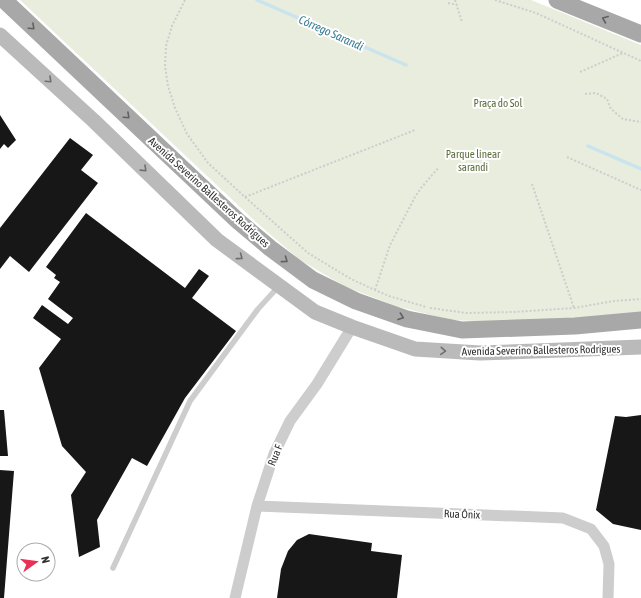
<svg xmlns="http://www.w3.org/2000/svg" width="641" height="598" font-family="'Asap Condensed',sans-serif">
  <style>
    .green { fill: #e8edde }
    .lines { fill: none; stroke-linecap: round; stroke-linejoin: round }
    .stream { stroke: #cae4ed; stroke-width: 3.5 }
    .building { fill: #171717 }
    .path { stroke: #cdcdcd; stroke-width: 2; stroke-dasharray: 2 2; stroke-linecap: butt }
    .lane { stroke: #cdcdcd; stroke-width: 5.5 }
    .street { stroke: #cdcdcd; stroke-width: 11 }
    .secondary { stroke: #bababa; stroke-width: 15 }
    .primary { stroke: #a8a8a8; stroke-width: 17 }
    .oneway { stroke: #606060 }
    .oneway2 { stroke: #6e6e6e }
    .labels { text-anchor: middle; dominant-baseline: central; stroke-width: 4; stroke-linejoin: round; paint-order: stroke }
    .park-label { font-size: 11px; fill: #5a6e3c; stroke: #fff }
    .street-label { font-size: 11px; fill: #303030; stroke: #fff }
    .water-label { font-size: 12px; font-style: italic; fill: #3c7e95; stroke: #fff }
  </style>
  <rect width="100%" height="100%" fill="#fff"/>
  <path class="green" d="M20,0H531L641,45V314L566,321L504,322L450,320L396,306L346,287L300,260L257,223Z"/>
  <g class="lines">
    <path class="stream" d="M257,0L406,65
      M588,146L641,169"/>
  </g>
  <path class="building" d="M0,115L16,140L8,148L4,144L0,149Z
    M70,138L93,155L81,170L98,183L29,272L10,256L0,269V228Z
    M86,213L185,288L199,269L209,276L192,298L236,331L185,398L147,466L132,458L97,520L100,547L79,557L71,495L86,472L62,446L39,368L61,339L33,318L42,305L68,324L73,318L48,299L60,282L54,278L56,275L46,267Z
    M0,410H4L8,456H0Z
    M641,415V530L613,524L596,510L615,416L626,417Z
    M0,470L14,471L4,598H0Z
    M309,534L372,543L371,551L402,555L397,598H277L281,569L288,551L297,540Z"/>
  <g class="lines">
    <path class="path" d="M185,0L172,26L166,46L165,66L168,86L175,108L187,134L208,163L245,197L308,253L351,279L375,290L389,296L426,307
      M455,0L462,22
      M495,0L536,13L641,61
      M448,3L457,5
      M580,72L623,53
      M585,94L596,93L607,99L611,109L623,119L641,122
      M567,157L641,190
      M532,184L574,308
      M245,197L415,130
      M375,290L390,245L415,197L421,188L439,167
      M430,308L466,313L514,312L574,308L614,301L641,299"/>
    <path class="lane" d="M113,568L190,401L258,309L279,286"/>
    <path class="street" d="M257,506L563,518L591,529L604,546L609,564L608,598
      M235,598L257,506L274,454L290,421L317,384L352,327"/>
    <path class="secondary" d="M0,35L94,121L217,240L315,312L352,327L415,349L480,353L641,347"/>
    <path class="primary" d="M4,0L238,221L270,248L313,280L356,301L407,319L462,330L575,326L641,320
      M557,0L641,34"/>
  </g>
  <defs><path id="oneway-chevron" d="M-2-3.5L2.5 0L-2 3.5" fill="none" stroke-width="1.6" stroke-linecap="round" stroke-linejoin="round"/></defs>
  <g class="oneway">
    <use href="#oneway-chevron" transform="translate(605 19) rotate(-158)"/>
    <use href="#oneway-chevron" transform="translate(32 27) rotate(43)"/>
    <use href="#oneway-chevron" transform="translate(127 116) rotate(43)"/>
    <use href="#oneway-chevron" transform="translate(285 260) rotate(36)"/>
    <use href="#oneway-chevron" transform="translate(401 317) rotate(20)"/>
  </g>
  <g class="oneway2">
    <use href="#oneway-chevron" transform="translate(49 80) rotate(43)"/>
    <use href="#oneway-chevron" transform="translate(144 169) rotate(44)"/>
    <use href="#oneway-chevron" transform="translate(240 257) rotate(37)"/>
    <use href="#oneway-chevron" transform="translate(443 351) rotate(4)"/>
  </g>
  <g class="labels">
    <g class="park-label">
      <text x="498" y="103">Praça do Sol</text>
      <text x="473" y="154">Parque linear<tspan x="473" dy="13">sarandi</tspan></text>
    </g>
    <g class="street-label">
      <text transform="translate(209 192) rotate(42)">Avenida Severino Ballesteros Rodrigues</text>
      <text transform="translate(541 350) rotate(-1)">Avenida Severino Ballesteros Rodrigues</text>
      <text transform="translate(275 455) rotate(-68)">Rua F</text>
      <text transform="translate(462 514) rotate(2)">Rua Ônix</text>
    </g>
    <g class="water-label">
      <text transform="translate(331 33) rotate(24)">Córrego Sarandi</text>
    </g>
  </g>
  <g transform="translate(36 562) rotate(76)"><circle r="19" fill="#ffffff" stroke="#acacac"/>
  <path d="M0-3L7 15L0 10L-7 15Z" fill="#e93057"/>
  <text y="-6" font-size="11" font-weight="bold" text-anchor="middle" fill="#303030">N</text>
  </g>
</svg>
